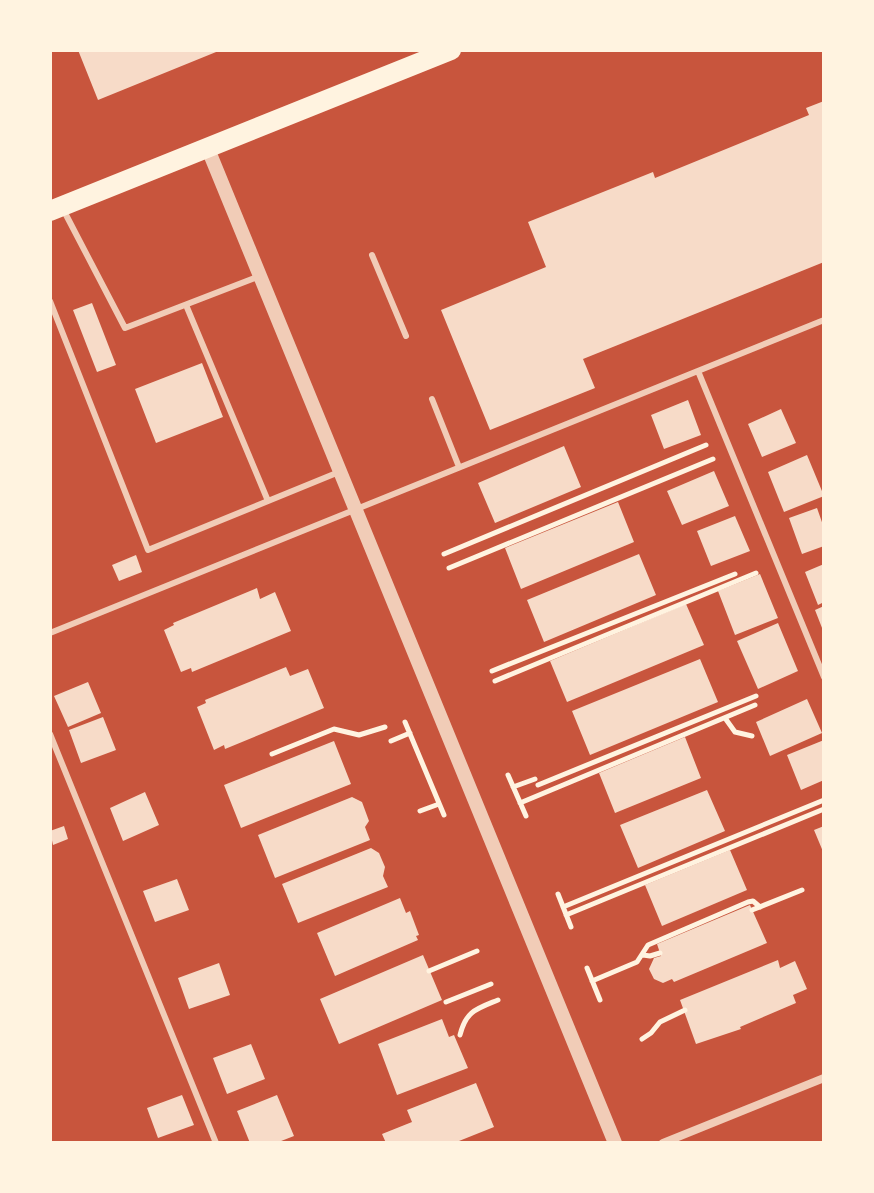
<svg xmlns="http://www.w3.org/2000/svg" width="874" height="1193" font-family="'Zilla Slab',serif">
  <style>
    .building { fill: #f7dbc8 }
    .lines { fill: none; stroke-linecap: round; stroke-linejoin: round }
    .path { stroke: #fff3e0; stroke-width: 5 }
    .service { stroke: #f1ccb7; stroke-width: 6 }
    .minor { stroke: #f1ccb7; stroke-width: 8 }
    .tertiary { stroke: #f1ccb7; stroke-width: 14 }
    .primary { stroke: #fff3e0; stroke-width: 20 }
  </style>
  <rect width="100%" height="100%" fill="#c8553d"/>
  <path class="building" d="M78,50H221L98,100Z
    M824,101V262L583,359L595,388L490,430L441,310L546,267L528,222L653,172L655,178L809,115L806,108Z
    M92,303L116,365L97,372L73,310Z
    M202,363L223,417L156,443L135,389Z
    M688,400L701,435L664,449L651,415Z
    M781,409L796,443L762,457L748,424Z
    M564,446L581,487L495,523L478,483Z
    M807,455L824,496L784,512L768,472Z
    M714,471L729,506L682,525L667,491Z
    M618,502L634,542L521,589L505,548Z
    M817,508L824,528V546L802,554L789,518Z
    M735,516L750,551L711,566L697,531Z
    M639,554L656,595L544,642L527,600Z
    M136,555L142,572L119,581L112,565Z
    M824,564V602L818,605L805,572Z
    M760,574L778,618L735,635L718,591Z
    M257,588L260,599L275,592L291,631L192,672L191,668L181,672L164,630L174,625L173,623Z
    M686,604L704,645L567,702L550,661Z
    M824,606V633L815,610Z
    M778,623L798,671L758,689L737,641Z
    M700,659L718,702L590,755L572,711Z
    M286,667L290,676L308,669L324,708L225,749L224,745L214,750L197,707L206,703L205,700Z
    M88,682L101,713L68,727L54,696Z
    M807,699L822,733L770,756L756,722Z
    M103,717L116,750L81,763L69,730Z
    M685,737L701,778L615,813L599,773Z
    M824,740V780L801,790L787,755Z
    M334,741L351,784L241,828L224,785Z
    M707,790L725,831L638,868L620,825Z
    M145,792L159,825L123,841L110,808Z
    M352,797L362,802L369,821L365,827L370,840L275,878L258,835Z
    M64,826L68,839L53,845L50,831Z
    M824,826V854L814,830Z
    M371,848L379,853L385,867L383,876L388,887L298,923L282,884Z
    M730,850L747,890L662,926L645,885Z
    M177,879L189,910L155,922L143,891Z
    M400,898L406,913L410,911L419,935L416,936L418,940L335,976L317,933Z
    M750,905L767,943L674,982L672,979L663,983L654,979L649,969L654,958L661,956L657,944Z
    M423,955L442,1000L339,1044L320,999Z
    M778,960L780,968L795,961L807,989L793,995L796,1003L740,1027L741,1029L696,1044L680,1000Z
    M219,963L230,995L189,1009L178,978Z
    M442,1019L449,1037L454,1035L468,1068L397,1095L378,1044Z
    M251,1044L265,1079L227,1094L213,1058Z
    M476,1083L494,1127L454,1143H386L382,1134L412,1122L407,1110Z
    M182,1095L194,1125L158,1138L147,1108Z
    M277,1095L294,1136L276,1143H250L237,1111Z"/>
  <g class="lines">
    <path class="path" d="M444,554L706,445
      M449,568L713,459
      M492,671L735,574
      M495,681L756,573
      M725,718L735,732L752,736
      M405,722L444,815
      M391,741L410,733
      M272,754L334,729L359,735L385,727
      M508,775L526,816
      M538,785L756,696
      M513,787L535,779
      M520,803L755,705
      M420,811L439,804
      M558,894L571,927
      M563,907L824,800
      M752,910L802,890
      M566,915L824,809
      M643,955L650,956L660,953
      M587,968L600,1000
      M429,971L477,951
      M592,981L637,962L648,945L748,902L753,901L760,907
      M446,1002L491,984
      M460,1035C466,1011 476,1009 498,1000
      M642,1039L651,1033L660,1022L685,1010"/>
    <path class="service" d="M64,211L125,328L260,276
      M372,255L406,336
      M50,301L148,550L339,472
      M186,305L268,501
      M698,371L824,677
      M432,399L459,467
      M50,633L824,320
      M50,734L216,1143"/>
    <path class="minor" d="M663,1143L824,1078"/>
    <path class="tertiary" d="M208,149L615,1143"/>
    <path class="primary" d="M50,211L451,50"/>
  </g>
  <rect width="874" height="1193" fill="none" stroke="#fff3e0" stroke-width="104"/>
</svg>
